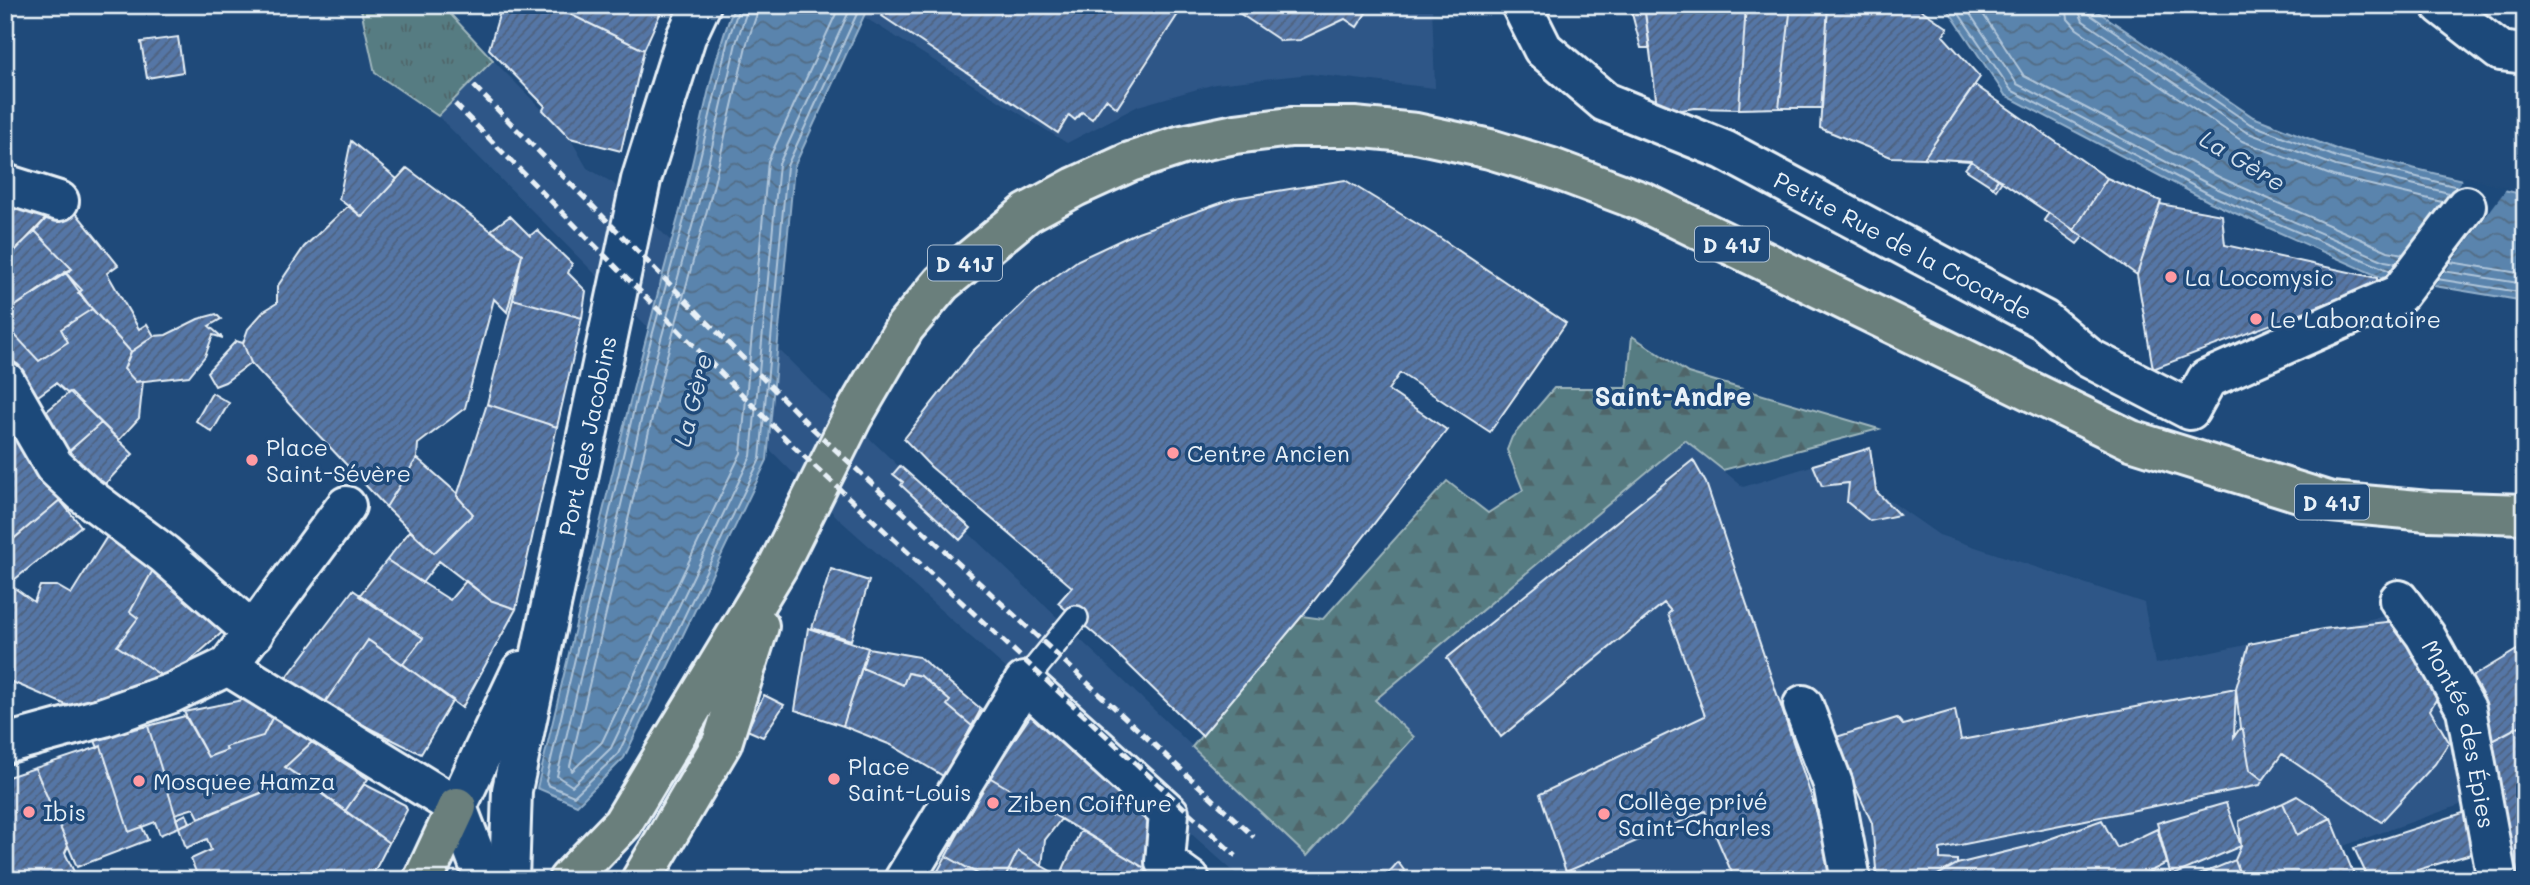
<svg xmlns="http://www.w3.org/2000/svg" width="2530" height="885" font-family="Mali,sans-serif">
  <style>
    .built { fill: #2f5787 }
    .grass { fill: url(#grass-tufts); stroke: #9fb6bd; stroke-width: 2 }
    .forest { fill: url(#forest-firs); stroke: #9fb6bd; stroke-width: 2 }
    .water { fill: url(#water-waves); stroke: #93b0cb; stroke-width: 2 }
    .pier { fill: #1f4a7a }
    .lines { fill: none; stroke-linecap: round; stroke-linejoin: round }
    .shore { stroke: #afc5da; stroke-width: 2 }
    .building { fill: url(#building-hatch); stroke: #e8f1f8; stroke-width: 2; fill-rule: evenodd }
    .lane-casing { stroke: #e8f1f8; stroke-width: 28 }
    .street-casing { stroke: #e8f1f8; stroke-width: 44 }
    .secondary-casing { stroke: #e8f1f8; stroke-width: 44 }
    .primary-casing { stroke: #e8f1f8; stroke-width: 44 }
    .lane { stroke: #1f4a7a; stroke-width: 23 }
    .street { stroke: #1f4a7a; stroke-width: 38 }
    .secondary { stroke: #1f4a7a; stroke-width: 38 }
    .primary { stroke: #6b7f7c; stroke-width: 38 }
    .rail { stroke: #e8f1f8; stroke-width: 5; stroke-dasharray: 10 5; stroke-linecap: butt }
    .poi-dot { fill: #ff9aa2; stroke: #1f4a7a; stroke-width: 2.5 }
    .labels { text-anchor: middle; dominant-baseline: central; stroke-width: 7; stroke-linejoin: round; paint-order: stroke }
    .shield { fill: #1f4a7a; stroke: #acbfd2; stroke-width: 2 }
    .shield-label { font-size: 21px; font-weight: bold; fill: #e8f1f8 }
    .street-label { font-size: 23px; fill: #e8f1f8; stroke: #1f4a7a }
    .poi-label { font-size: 23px; fill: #e8f1f8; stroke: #1f4a7a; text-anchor: start }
    .water-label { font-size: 24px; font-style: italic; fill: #d3e1ed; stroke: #1f4a7a }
    .quarter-label { font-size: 26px; font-weight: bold; fill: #e8f1f8; stroke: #1f4a7a }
  </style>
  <defs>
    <pattern id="grass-tufts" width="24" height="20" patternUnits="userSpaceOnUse" patternTransform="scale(1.75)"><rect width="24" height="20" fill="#567c82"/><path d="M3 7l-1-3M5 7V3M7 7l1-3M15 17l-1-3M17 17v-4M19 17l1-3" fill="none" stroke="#4f6569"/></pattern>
    <pattern id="forest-firs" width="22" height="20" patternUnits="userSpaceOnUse" patternTransform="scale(1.75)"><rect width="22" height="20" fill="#567c82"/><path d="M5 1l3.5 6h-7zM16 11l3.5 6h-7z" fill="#4f6569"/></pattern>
    <pattern id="water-waves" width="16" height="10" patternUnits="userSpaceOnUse" patternTransform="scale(1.75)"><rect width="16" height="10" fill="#5a84ad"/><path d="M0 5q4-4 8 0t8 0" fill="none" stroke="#526c85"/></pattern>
    <pattern id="building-hatch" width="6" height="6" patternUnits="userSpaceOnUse" patternTransform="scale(1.75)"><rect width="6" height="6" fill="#5476a6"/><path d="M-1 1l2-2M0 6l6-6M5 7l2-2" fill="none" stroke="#4e617d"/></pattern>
  </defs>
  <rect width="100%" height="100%" fill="#1f4a7a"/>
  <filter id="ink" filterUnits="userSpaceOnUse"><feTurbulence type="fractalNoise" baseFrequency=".0143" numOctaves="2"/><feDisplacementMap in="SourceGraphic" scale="14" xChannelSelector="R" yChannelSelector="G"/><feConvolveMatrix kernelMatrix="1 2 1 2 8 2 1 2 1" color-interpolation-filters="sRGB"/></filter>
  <g filter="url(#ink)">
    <path class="built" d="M869,5H1432L1435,88L1311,74L1215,84L1138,106L1067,143L864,17Z
      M493,60L570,138L587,168L613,183L824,395L1307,856L1413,736L1375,700L1686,439L1743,487L1870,448L1876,491L1939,535L2144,603L2155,664L2394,614L2447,681L2474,800L2343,846L2331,819L2187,880H1243L840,520L438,116Z"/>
    <path class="grass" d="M360,5H442L493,60L438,116L375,73Z"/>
    <path class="forest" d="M1632,336L1688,373L1879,429L1723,470L1685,440L1375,700L1414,737L1307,856L1192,747L1302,616L1323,619L1447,481L1488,513L1523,490L1507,450L1512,437L1554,388H1627Z"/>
    <path class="water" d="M735,5H869L794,167L767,460L624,758L577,805L537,788C584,591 629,395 683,200C701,135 709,68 735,5Z
      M1939,5H2088L2253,117L2341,151L2525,195V301L2380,277L2210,202L2005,95L1949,11Z"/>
    <path class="pier" d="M2464,177L2507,188L2432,289L2385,281Z"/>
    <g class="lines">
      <path class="shore" d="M740,5L728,40L693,187L646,358L546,781L548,785L574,796L618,754L760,459L787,166L861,5
        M749,5L736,43L702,190L655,361L557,776L572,786L611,748L751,456L779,164L852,5
        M760,5L746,46L712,192L665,363L570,766L572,771L602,742L741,453L768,161L840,5
        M1953,5L2011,90L2213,196L2390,271
        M1964,5L2017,84L2216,188L2385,261L2396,263
        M1977,5L2024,76L2221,178L2388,251L2403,254
        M2066,5L2068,19L2077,29L2242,141L2333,176L2442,202
        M2076,5L2083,21L2246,132L2336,166L2449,193
        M2085,5L2089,14L2250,124L2339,158L2458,187
        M2450,262L2525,274
        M2443,271L2525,284
        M2437,279L2525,293"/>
    </g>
    <path class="building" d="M502,5H551L644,50L621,151L570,138L543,110L545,106L489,49Z
      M551,5H664L644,50Z
      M889,5H1184L1117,108L1106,99L1092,119L1082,112L1075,120L1069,115L1058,133L882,16Z
      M1227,5H1371L1357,27L1345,19L1300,40L1281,41Z
      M1644,5L1650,48H1641L1630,6Z
      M1644,5H1709V10H1732V5H1746L1739,109L1694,108L1658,114Z
      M1746,5H1791L1779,108L1739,109Z
      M1791,5H1828L1822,108H1779Z
      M1828,5H1914L1948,28L1943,36L1980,77L1924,158L1891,157L1820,128Z
      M178,37L183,72L147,78L141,42Z
      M1975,85L2107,178L2074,230L1971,161L1924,158Z
      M351,141L397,179L362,217L339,199Z
      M1971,161L1998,179L1993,187L1965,169Z
      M407,168L522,254L507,312L494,299L465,408L418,444L417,458L386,507L251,363L243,343L248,329L264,311L277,303V287L304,247L349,205L362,217Z
      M2107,178L2161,201L2137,275L2074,230Z
      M1998,179L2002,181L1996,190L1993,187Z
      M1345,180L1440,238L1566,323L1490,432L1400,373L1388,390L1447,430L1302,616L1202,736L1111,648L1058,603L1072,587L931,467L904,439L973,351L1037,290L1078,260L1138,232L1235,198Z
      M5,194L52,212L12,254L5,247Z
      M2160,204L2222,215L2225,245L2377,278V284L2153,369L2137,275Z
      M52,212L77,214L118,265L107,273L139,329L147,324L154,336L131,352L78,293L82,290L65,272L72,269L35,231Z
      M2049,213L2083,237L2077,244L2044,220Z
      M510,216L530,236L537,230L572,264L568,273L586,291L582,318L513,299L522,254L491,230Z
      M35,231L72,269L5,313V259Z
      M65,272L92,309L61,329L68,342L39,361L15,335L5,342V313Z
      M513,299L582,318L557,427L487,404Z
      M92,309L131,352L124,369L136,382L143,381L139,418L119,440L70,392L67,393L56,383L31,401L5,363V342L15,335L39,361L68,342L61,329Z
      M216,314L221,319L209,326L223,338L213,335L205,356L189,376L136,382L124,369L131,352L154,336L166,335L198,319Z
      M236,341L243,343L251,363L225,382L215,386L207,372Z
      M70,392L101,423L68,452L42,415Z
      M212,393L229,403L212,432L196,421Z
      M487,404L557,427L516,609L490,600L439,561L422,583L387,560L410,531L434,553L473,514L457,496Z
      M5,411L60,500L10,542L5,535Z
      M101,423L133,454L104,485L68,452Z
      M1870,448L1876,491L1899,515L1870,521L1847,502L1849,483L1822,486L1813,465Z
      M417,458L457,493V496L473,514L434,553L386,507Z
      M1693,460L1706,483L1827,843L1835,880H1735L1705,811L1566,872L1540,794L1705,716L1668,614L1671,611L1664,603L1501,737L1447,658Z
      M900,466L971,528L960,540L901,485L903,482L893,474Z
      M60,500L81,526L9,584L34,602L40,586H57L71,594L108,535L154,568L130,612L138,618L117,646L168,680L78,710L5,679V546Z
      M387,560L450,600L466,581L490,600L516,609L462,708L403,664L423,638L359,596Z
      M154,568L225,630L168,680L117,646L138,618L130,612Z
      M831,569L869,581L851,640L812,628Z
      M353,590L423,638L403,664L368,640L323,705L284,681Z
      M2395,621L2447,681L2430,710L2449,742L2435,764L2381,822L2282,754L2263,780L2250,770L2243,730L2240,728L2236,688L2249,644L2323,629Z
      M808,628L868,648L843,726L795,710Z
      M368,640L453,700L421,754L323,705Z
      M2525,645V723L2486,744L2455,687Z
      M868,648L919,657L981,709L972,726L947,705L950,701L921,676L908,673L903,685L862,668Z
      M862,668L903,685L908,673L921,676L950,701L947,705L972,726L945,777L891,745L843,726Z
      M2236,688L2234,737L2240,728L2243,730L2250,770L2263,780L2260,785L1940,849V859L1957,860V864L1929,880H1877L1872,823L1833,738L1897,718L1903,725L1955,710L1961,740Z
      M764,695L784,705L763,737L747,730Z
      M247,699L273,716L263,736L225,747L227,750L208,757L184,712Z
      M1031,715L1158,828L1148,870L989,777Z
      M185,716L208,757L227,750L225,747L263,736L273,716L312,742L285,767L300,777L199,818L194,808L175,814L148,726ZM218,776L222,785L209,793L204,785Z
      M2525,723V880H2518L2501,850L2486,744Z
      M148,726L179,827L160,835L155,822L129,832L101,746L98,748L94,738Z
      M312,742L368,779L345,811L285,767Z
      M101,746L129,832L142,827L148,840L77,867L35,768Z
      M35,768L68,846L65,853L76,876L82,874L84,880H5V778Z
      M300,777L389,843L370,880H199L191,859L211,850L207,839L186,848L179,827Z
      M989,777L1061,819L1045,840L1042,866L1018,851L1004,880H989L946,856Z
      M364,784L405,805L407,810L389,843L345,811Z
      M2297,796L2331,818L2297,835L2283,803Z
      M2226,803L2241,846L2171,876L2157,823Z
      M2283,803L2297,835L2331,818L2356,880H2242L2235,860L2241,846L2239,821Z
      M2475,809L2481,851L2384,880H2369L2354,848Z
      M186,814L190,822L179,827L176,819Z
      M2102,820L2117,848L2157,829L2167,863L2133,880H1929L1957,864L2030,846Z
      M1081,830L1148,870L1166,880H1066L1060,876Z
      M1018,851L1042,866L1066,880H1004Z
      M946,856L989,880H933Z
      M2235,860L2242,880H2187Z
      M1398,862L1411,880H1382Z"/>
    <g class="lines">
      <defs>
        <path id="lane" d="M1024,682L1076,618"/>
        <g id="street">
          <path id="s1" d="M1521,5L1543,49L1605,102L1724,150L2044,320L2089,358L2190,410L2207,379L2399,294L2466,206"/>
          <path d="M5,184L59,201"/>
          <path d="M5,381L54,466L84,494L164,554L254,633"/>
          <path id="s2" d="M2399,600L2425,635L2466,709L2497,880"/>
          <path d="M228,666L457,807"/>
          <path d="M1803,705L1833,784L1851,880"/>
          <path d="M5,744L104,717L172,693L228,666L346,506"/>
          <path d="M904,880L1024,682L1169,813L1165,862L1190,880"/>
        </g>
        <g id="secondary">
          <path d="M2441,5L2500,51L2525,54"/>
          <path d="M485,880L457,807L521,671"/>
          <path id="s3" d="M509,880L512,790L641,180L686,37L701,5"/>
        </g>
        <path id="primary" d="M423,880L457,807
          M568,880L622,824L778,566L852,418L905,327L942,283L1027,213L1075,187L1130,162L1182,145L1235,134L1291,127H1354L1416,133L1490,149L1552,168L1643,202L2131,440L2331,502L2428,511L2525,514
          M641,880L722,743L759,626"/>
      </defs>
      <use href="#lane" class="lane-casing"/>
      <use href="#street" class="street-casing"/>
      <use href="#secondary" class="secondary-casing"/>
      <use href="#primary" class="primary-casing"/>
      <use href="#lane" class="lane"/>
      <use href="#street" class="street"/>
      <use href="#secondary" class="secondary"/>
      <use href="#primary" class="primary"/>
      <path class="rail" d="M474,86L812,428L1254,837
        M455,104L793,446L1236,856"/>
    </g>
  </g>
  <g class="poi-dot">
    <circle cx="2171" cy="277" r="7"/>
    <circle cx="2256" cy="319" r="7"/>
    <circle cx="1173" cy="453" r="7"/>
    <circle cx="252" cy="460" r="7"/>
    <circle cx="834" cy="779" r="7"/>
    <circle cx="139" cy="781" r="7"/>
    <circle cx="993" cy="803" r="7"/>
    <circle cx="29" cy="812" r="7"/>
    <circle cx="1604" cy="814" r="7"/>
  </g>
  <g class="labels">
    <g class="shield">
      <rect x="1695" y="226.5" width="74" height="35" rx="5"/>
      <rect x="928" y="245.5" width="74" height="35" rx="5"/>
      <rect x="2295" y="484.5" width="74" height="35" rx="5"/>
    </g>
    <g class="shield-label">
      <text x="1732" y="244">D 41J</text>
      <text x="965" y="263">D 41J</text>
      <text x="2332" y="502">D 41J</text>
    </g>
    <g class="street-label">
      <text stroke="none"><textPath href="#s1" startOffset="462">Petite Rue de la Cocarde</textPath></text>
      <text stroke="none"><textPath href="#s3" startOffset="452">Port des Jacobins</textPath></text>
      <text stroke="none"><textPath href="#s2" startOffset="150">Montée des Épies</textPath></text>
    </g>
    <g class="poi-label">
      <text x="2185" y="277">La Locomysic</text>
      <text x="2270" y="319">Le Laboratoire</text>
      <text x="266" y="447">Place<tspan x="266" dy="26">Saint-Sévère</tspan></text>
      <text x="1187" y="453">Centre Ancien</text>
      <text x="848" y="766">Place<tspan x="848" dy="26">Saint-Louis</tspan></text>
      <text x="153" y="781">Mosquee Hamza</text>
      <text x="1618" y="801">Collège privé<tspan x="1618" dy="26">Saint-Charles</tspan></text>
      <text x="1007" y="803">Ziben Coiffure</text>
      <text x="43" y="812">Ibis</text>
    </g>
    <g class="water-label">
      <text transform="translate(2243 160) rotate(31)">La Gère</text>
      <text transform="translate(692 400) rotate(-76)">La Gère</text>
    </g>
    <g class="quarter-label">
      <text x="1673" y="396">Saint-Andre</text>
    </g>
  </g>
  <rect width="2530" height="885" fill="none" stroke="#1f4a7a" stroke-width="28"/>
  <rect x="14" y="14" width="2502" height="857" fill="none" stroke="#e8f1f8" stroke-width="2.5" filter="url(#ink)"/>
</svg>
